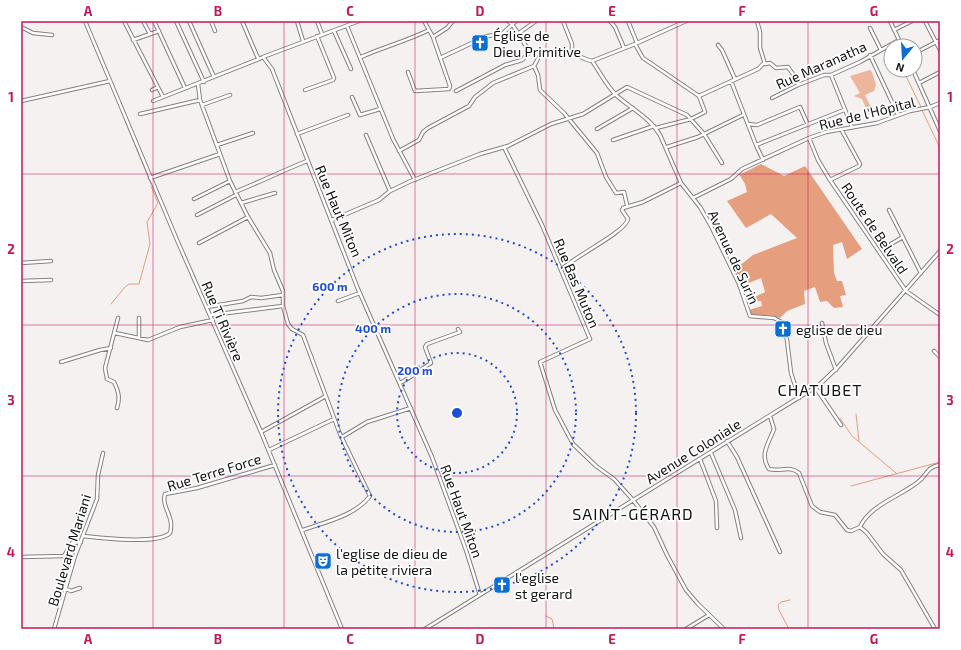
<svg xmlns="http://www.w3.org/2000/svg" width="961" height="650" font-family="'Exo 2',sans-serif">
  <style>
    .green { fill: #ecb59c }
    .forest { fill: #e69f7e }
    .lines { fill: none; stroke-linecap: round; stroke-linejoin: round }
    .stream { stroke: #e49d7d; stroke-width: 1 }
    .minor-casing { stroke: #858180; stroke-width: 4.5 }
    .minor { stroke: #fff; stroke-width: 2.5 }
    .grid { fill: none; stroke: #c2185b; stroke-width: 1; stroke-opacity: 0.55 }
    .ring { fill: none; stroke: #1d4ed8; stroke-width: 2; stroke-dasharray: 2 4 }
    .labels { text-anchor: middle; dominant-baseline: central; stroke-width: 3.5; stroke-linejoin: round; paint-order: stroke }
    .poi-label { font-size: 14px; fill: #141313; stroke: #fff; text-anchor: start }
    .street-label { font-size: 14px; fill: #141313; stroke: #fff }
    .quarter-label { font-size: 16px; letter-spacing: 1px; fill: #141313; stroke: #fff }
    .centre { fill: #1d4ed8; stroke: #fff; stroke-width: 2 }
    .ring-label { font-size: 12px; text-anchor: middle; font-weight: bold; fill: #1d4ed8; stroke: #fff; stroke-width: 3.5; stroke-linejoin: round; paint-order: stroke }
    .neatline { fill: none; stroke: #c2185b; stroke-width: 1.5 }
    .grid-label { font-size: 13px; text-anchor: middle; font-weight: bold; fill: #c2185b }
  </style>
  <rect width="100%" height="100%" fill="#f5f1f0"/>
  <path class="green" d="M870,70L872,72L876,85L874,91L865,95L872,109L867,110L862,99L854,96L860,93L850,76Z"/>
  <path class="forest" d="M761,164L784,176L805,166L862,249L847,259L842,242L833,245L834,273L837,281H842L846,295L840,296L843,307L834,308L827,301L820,302L815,287L804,291L805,304L787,311L780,318L768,315H751L749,310L762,306L761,301L746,303V301L765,292L761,278L741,286L734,270L753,255L797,238L771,214L746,228L727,201L747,192L745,184L739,174L740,173L741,174Z"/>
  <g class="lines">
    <path class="stream" d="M903,70L921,107
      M922,110L940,148
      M124,118L151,184
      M111,304L125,287L129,284H139L150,244L147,222L158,203L151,186
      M856,414L859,441
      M840,418L852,436L896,473
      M851,486L940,462
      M546,616L552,619L554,629
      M789,629L779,610L778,605L781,602L790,600"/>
    <defs>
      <path id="minor" d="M85,21L177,240L261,432L342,629
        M124,21L163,97
        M143,21L150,34
        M154,21L185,88
        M176,21L204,82
        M189,21L214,77
        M211,21L215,31
        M242,21L257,56L259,59L263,57L272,69L358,289L432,457L466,550L480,595
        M297,21L303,41
        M317,21L322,34
        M424,21L433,37
        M508,21C519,29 520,42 530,50C542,61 558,51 572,54C579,55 585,60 592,61
        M563,21L572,44V54
        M610,21L615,27L624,48
        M628,21L637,43
        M757,21L760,32V48L765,64L770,63L776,68L788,67L797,80L798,85
        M890,21L902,46
        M925,21L940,50
        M347,26L393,139L415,180
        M21,27L33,33L52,35
        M870,28L881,50
        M894,30L912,21
        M334,31L351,69
        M519,33L536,21
        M133,40L159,31
        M635,44L643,58L699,96L705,112L691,119L656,128
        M718,45L722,50L735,79
        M915,53L940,40
        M870,55L898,115
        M263,57L359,21
        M361,57C383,47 407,41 429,30
        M440,58L487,36L502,34L516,21
        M592,61C600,72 607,87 617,96C632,109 650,118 660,135L681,183L700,207L711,226L739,284L750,316L774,318L785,324L791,373L799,398
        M592,61L635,44L686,21
        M534,66L538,75L540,90L564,113L597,153L606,177L616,193L624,192L627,205
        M913,70L940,131
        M408,72L415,91L449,89L450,86L433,37L447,28L453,21
        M831,75L852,127
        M731,81L756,145L844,110
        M919,83L940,72
        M198,84L200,100L230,181L248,217L270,253L274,270L283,291V306L288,324L292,329L303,335L340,434L370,496C355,516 325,522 303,530
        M152,90L158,87
        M305,90L333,80L334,78L317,36
        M456,91L505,65L522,60L531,51
        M699,96L758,69L764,63
        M352,97L360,115L380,109
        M772,98L798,85L824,75H831L860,62L899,40
        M21,101L110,81
        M153,101L259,59
        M202,105L230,95
        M140,114L200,100
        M748,124L757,125L800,107L808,125
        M597,129L633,108
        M297,134L348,115
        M366,135L390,191
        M809,138L818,160L830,180L906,291L940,315
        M613,140L654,126
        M217,145L253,133
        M756,145L763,160
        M504,147L542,225L590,339L540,362L555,410L573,444L596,466L614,479L633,500L654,527L667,555L686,590L698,604L724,629
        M667,147L698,137L743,115
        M399,151L419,140L423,132L428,128L469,106L475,97L493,83L534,66L540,55
        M150,178L220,154
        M830,180L859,166L860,164L841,129
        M235,192C260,182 282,171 307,161
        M693,198L731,179L742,169L809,138L826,132L877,123L910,111L930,107L940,103
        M194,199L230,181
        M241,203L275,193
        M889,210L921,273
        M197,215L236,195
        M332,220L379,200L390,191L411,181L480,154L508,146L551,124L583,114L627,87L687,115L704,134L722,163
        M199,243L248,217
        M891,244L903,237
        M21,263L51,261
        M561,270C573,257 626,232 628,219L622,210L623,208L643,202L681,183
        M21,281L51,280
        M338,301L360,293
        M207,307L243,301L251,297L261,298L283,295
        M211,315L283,306
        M822,323L826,343L836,370
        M115,333L148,340L180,327L213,320
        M139,338V318
        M934,351L940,357
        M61,362L100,350L111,348
        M400,383C412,377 421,369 431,363L425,347L427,344L460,332L458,329
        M815,387L841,425
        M117,408C120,399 119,392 114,382L107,379L105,368L118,318
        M770,416L774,429C769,443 759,454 769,469C780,472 790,465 799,473L812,506L820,512L835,515L847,530L851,531L860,527L867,533L883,554L901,570L935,629
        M261,432L326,396
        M342,437L367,422L411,408
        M727,441L737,457L780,552
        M269,450L334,419
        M711,453L735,510L741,538
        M700,459L716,501L717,528
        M860,527C870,505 899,497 918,482C927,476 925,468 939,465
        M83,536C101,538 157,545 170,533C175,516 161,508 165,494L197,488L275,465
        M21,557L64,556L72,543L81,542
        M66,589L71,591L80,588
        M54,629L75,556L97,499L98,475L103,453
        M425,629L819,385L838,367L940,251
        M686,629L709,615"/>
    </defs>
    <use href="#minor" class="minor-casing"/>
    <use href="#minor" class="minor"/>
  </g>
  <path class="grid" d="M153,21V629M284,21V629M415,21V629M546,21V629M677,21V629M808,21V629M21,174H940M21,325H940M21,476H940"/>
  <g class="ring">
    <circle cx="457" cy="413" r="60"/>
    <circle cx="457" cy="413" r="119"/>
    <circle cx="457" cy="413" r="179"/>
  </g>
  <defs>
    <symbol id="church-square" viewBox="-11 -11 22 22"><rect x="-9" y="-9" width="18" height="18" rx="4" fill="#0a6ed6" stroke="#fff"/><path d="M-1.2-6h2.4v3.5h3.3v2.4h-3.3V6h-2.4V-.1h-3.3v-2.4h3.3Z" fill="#fff"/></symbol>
    <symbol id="theatre-square" viewBox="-11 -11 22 22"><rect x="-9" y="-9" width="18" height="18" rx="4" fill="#0a6ed6" stroke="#fff"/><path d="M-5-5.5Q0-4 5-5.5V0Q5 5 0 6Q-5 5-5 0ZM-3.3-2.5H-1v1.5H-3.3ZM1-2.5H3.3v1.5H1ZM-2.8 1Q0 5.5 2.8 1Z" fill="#fff"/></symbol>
  </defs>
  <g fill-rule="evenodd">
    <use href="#church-square" x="470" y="33" width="20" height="20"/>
    <use href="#church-square" x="773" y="319" width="20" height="20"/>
    <use href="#theatre-square" x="313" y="551" width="20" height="20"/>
    <use href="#church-square" x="492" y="575" width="20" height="20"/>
  </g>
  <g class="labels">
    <g class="poi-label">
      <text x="493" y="35">Église de<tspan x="493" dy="16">Dieu Primitive</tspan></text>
      <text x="796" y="329">eglise de dieu</text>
      <text x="336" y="553">l'eglise de dieu de<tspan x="336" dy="16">la petite riviera</tspan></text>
      <text x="515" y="577">l'eglise<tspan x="515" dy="16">st gerard</tspan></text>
    </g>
    <g class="street-label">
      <text transform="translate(821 65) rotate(-24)">Rue Maranatha</text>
      <text transform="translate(867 113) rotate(-14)">Rue de l'Hôpital</text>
      <text transform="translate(339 211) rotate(67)">Rue Haut Miton</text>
      <text transform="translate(875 228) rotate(56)">Route de Belvald</text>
      <text transform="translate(734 257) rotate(65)">Avenue de Surin</text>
      <text transform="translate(577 283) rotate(67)">Rue Bas Muton</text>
      <text transform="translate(223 321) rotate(67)">Rue Ti Rivière</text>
      <text transform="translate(693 451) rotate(-32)">Avenue Coloniale</text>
      <text transform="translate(214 472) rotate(-17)">Rue Terre Force</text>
      <text transform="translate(462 511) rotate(70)">Rue Haut Miton</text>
      <text transform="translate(69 550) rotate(-73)">Boulevard Mariani</text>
    </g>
    <g class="quarter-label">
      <text x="820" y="389">CHATUBET</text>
      <text x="633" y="513">SAINT-GÉRARD</text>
    </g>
  </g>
  <circle cx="457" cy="413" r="6" class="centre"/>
  <g class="ring-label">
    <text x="330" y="291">600 m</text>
    <text x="373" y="333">400 m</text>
    <text x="415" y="375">200 m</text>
  </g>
  <rect width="961" height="650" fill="none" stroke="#ffffff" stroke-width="44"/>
  <g transform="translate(903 58) rotate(198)"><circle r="19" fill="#ffffff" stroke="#a1a1a1"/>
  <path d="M0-3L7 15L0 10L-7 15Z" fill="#0a6ed6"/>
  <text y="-6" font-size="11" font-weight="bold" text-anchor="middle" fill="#141313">N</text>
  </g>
  <rect x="22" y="22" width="917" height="606" class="neatline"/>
  <g class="grid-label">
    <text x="88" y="16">A</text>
    <text x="218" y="16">B</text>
    <text x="350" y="16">C</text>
    <text x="480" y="16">D</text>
    <text x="612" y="16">E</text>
    <text x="742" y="16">F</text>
    <text x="874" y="16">G</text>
    <text x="11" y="102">1</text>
    <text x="950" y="102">1</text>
    <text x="11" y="254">2</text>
    <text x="950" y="254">2</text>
    <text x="11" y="405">3</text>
    <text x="950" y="405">3</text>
    <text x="11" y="557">4</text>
    <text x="950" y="557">4</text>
    <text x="88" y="644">A</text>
    <text x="218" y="644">B</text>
    <text x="350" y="644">C</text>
    <text x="480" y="644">D</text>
    <text x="612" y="644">E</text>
    <text x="742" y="644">F</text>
    <text x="874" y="644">G</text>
  </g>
</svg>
